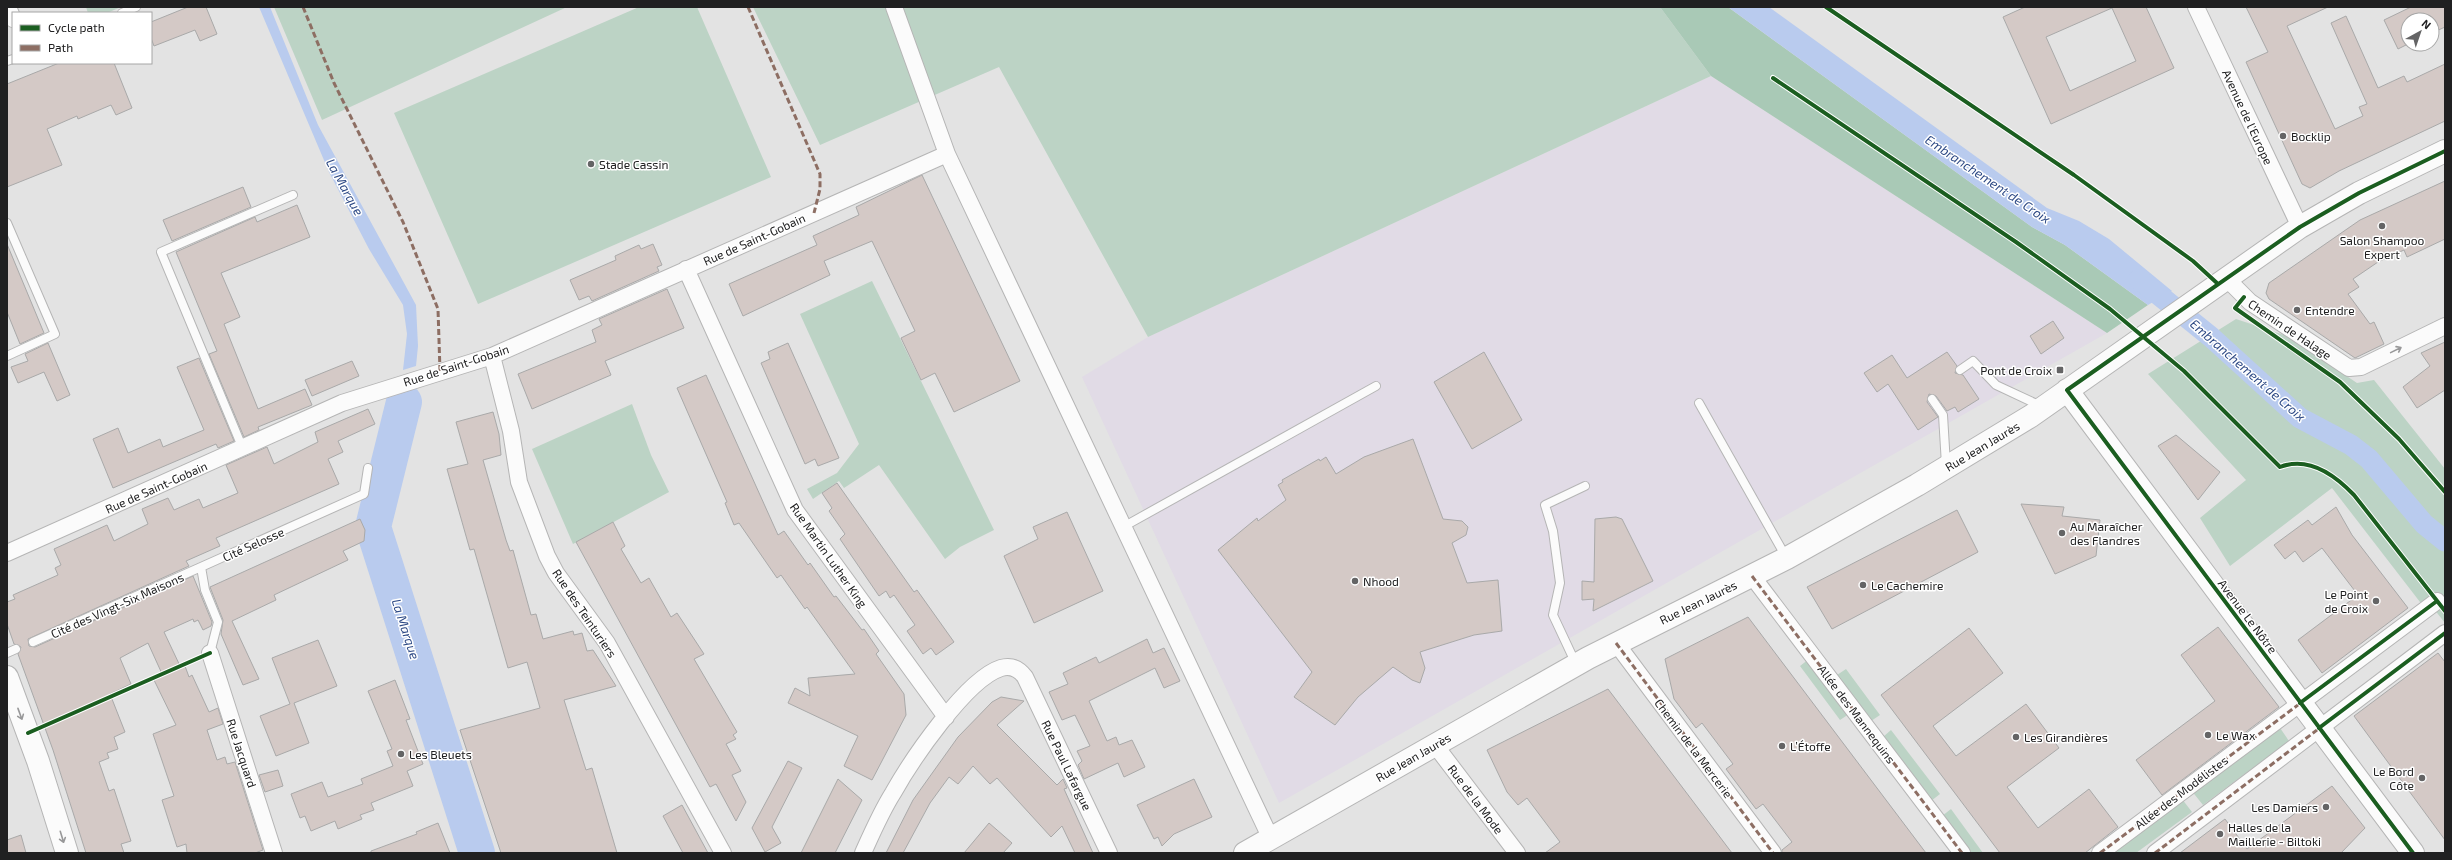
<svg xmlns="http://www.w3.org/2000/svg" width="2452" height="860" font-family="'Exo 2',sans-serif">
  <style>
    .commercial { fill: #e1dbe6 }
    .green { fill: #bcd3c5 }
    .forest { fill: #a9c9b6 }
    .water { fill: #b9cbee }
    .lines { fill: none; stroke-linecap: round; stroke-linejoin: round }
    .canal { stroke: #b9cbee; stroke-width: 21 }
    .river { stroke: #b9cbee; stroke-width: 36 }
    .building { fill: #d4c9c6; stroke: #a9a9a9; fill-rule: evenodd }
    .lane-casing { stroke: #b5b5b5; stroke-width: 10 }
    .street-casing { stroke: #b5b5b5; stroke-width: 18 }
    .secondary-casing { stroke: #b5b5b5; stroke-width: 24 }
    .lane { stroke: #fbfbfb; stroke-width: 8 }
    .street { stroke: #fbfbfb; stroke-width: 16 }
    .secondary { stroke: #fbfbfb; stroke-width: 22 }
    .quiet { stroke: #8d6e63; stroke-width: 3; stroke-dasharray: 6 3; stroke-linecap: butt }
    .cycleway-casing { stroke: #fff; stroke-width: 6 }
    .cycleway { stroke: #1b5e20; stroke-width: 4 }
    .oneway { stroke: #989899 }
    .poi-dot { fill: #646465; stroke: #fff; stroke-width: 1.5 }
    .labels { text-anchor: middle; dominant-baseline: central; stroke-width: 3; stroke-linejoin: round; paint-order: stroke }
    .street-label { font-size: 12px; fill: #202021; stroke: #fff }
    .poi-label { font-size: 12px; fill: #202021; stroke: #fff; text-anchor: start }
    .water-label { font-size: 13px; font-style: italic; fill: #2d4985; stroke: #fff }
  </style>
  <rect width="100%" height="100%" fill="#e3e3e3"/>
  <path class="commercial" d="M1711,76L2107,333L1279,803L1082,377L1148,337Z"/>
  <path class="green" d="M86,7H121L107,13H88Z
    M274,7H567L322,120Z
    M639,7H697L771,177L478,304L394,113Z
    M753,7H1660L1711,76L1148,337L999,67L820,145Z
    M872,281L994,530L960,547L945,559L879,465L844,488L839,481L813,499L807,489L837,473L859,444L800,314Z
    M2236,319L2287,336L2357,383L2374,380L2445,469V623L2430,604L2420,602L2332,488L2230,566L2200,518L2246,480L2148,374Z
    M632,404L651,455L669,492L573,544L532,449Z
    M1809,659L1849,714L1840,720L1800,666Z
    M1846,669L1880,715L1871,721L1837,675Z
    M2278,725L2289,741L2203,805L2191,790Z
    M1891,730L1940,794L1931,801L1883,737Z
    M2182,799L2192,812L2136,853H2117L2114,849Z
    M1951,809L1983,853H1970L1942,816Z"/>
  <path class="forest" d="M1660,7H1728L2032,227L2065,245L2148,305L2107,333L1711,76Z"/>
  <path class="water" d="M259,7H270L318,125L416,305L418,346L416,366L403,370L407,334L403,305L369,249L329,172Z
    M1728,7H1769L2047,208L2079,221L2109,239L2172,291L2148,305L2065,245L2032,227Z"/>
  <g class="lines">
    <path class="canal" d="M2139,279L2211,337L2300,418L2351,445L2369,459L2424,524L2445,541"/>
    <path class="river" d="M404,402L373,527L477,853"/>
  </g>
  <path class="building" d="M188,7H206L217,34L200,41L195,30L154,46L151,38V22Z
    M2025,7H2146L2174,68L2051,124L2003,17ZM2112,8L2136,61L2070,91L2046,37Z
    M2246,7H2328L2287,26L2335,129L2363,116L2359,107L2367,104L2331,23L2346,16L2378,88L2404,76L2407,82L2445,64V121L2339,171L2310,188L2302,184L2246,62L2268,52Z
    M2411,7H2445V27L2432,33V20H2408V44L2398,49L2384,20Z
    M59,63H114L132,108L116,115L111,105L78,119L77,116L47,129L62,165L7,187V84Z
    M922,175L1020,381L954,412L935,373L921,380L901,338L915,331L872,241L824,261L830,275L743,316L729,284L817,245L813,236L859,215L856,207Z
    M2445,181V239L2407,257L2404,250L2378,262L2353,279L2359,287L2348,294L2370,324L2374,322L2384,344L2355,358L2269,299L2266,293L2269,283L2360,220Z
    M243,187L251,207L172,241L163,220Z
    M297,205L310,237L221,273L240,317L224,324L258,409L305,389L312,405L258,427L259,430L244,437L209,354L217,351L176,252L255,217L257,222Z
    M7,244L44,333L20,344L7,312Z
    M653,244L662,265L657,267L659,271L592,301L589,296L579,300L570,280L616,260L615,256L639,245L641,249Z
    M667,289L684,328L605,361L611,375L532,409L518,374L596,342L592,330L602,325L599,319Z
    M2053,321L2064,338L2041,354L2030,336Z
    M2445,342V390L2417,408L2403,387L2430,366L2421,353Z
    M48,343L70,395L57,401L44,372L18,383L11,367L28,361L25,354Z
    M788,343L839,458L818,466L815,459L805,464L761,363L770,359L768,352Z
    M1484,352L1522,420L1472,449L1434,382Z
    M1947,352L1957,366L1955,373L1963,375L1979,399L1958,412L1955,407L1947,411L1936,396L1929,394L1927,402L1938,417L1918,430L1888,384L1877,392L1864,373L1892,355L1907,378Z
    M199,358L234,441L218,448L216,444L113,488L93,439L118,428L128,453L160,439L163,447L204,430L177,367Z
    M352,361L359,376L312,396L305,380Z
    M706,375L778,535L784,531L808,565L810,563L834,597L836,596L862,630L864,629L879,651L876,654L904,694L906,715L872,780L844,766L858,736L788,703L795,688L810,696L808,678L855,674L807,607L805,609L781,575L777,578L739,523L734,525L725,503L727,502L677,388Z
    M368,409L375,424L338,441L343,452L328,459L339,484L216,538L220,546L186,561L189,566L28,639L29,646L35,647L193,576L212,622L211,626L203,630L198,620L194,622L193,619L164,632L181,668L185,666L189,677L192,675L209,712L218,708L223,724L207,730L217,760L225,757L227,764L235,762L263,850L255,853H187L186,844L177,847L162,800L174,796L153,734L176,725L154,680L163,676L148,643L120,658L131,684L110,694L125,732L114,737L118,749L107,753L109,758L99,762L109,791L114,789L131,841L121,844L124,853H86L53,750L18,654L21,647L14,644L7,624V602L15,599L13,595L58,575L55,568L61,565L54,549L107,525L114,541L148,524L142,509L168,498L174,510L199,499L203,508L238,493L226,465L267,447L274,464L318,442L315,432Z
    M493,412L499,434L501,455L483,460L506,540L510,551L513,550L531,615L536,614L543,639L573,631L574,635L582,633L587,651L593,650L616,686L564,700L586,770L592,768L617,853H501L460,730L540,708L527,662L508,668L474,549L470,550L447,469L468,464L456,422Z
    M2176,435L2220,472L2198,500L2158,446Z
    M1413,439L1443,519L1462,521L1468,527L1466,535L1452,543L1467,583L1498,580L1502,631L1474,635L1420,652L1425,668L1420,683L1412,680L1393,667L1358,697L1335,725L1294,697L1312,672L1218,550L1257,518L1258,521L1286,500L1278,485L1283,482L1282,480L1319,459L1320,461L1326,457L1336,474L1364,457Z
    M837,483L914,592L917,590L954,642L936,655L931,648L923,654L907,631L915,625L894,595L890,598L886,591L879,596L840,539L845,534L829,511L832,508L822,493Z
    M2021,504L2064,507L2062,516L2100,520L2096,556L2055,574Z
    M2336,507L2352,535L2408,608L2322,673L2298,640L2358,595L2322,548L2303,562L2295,551L2285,559L2274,545L2308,520L2312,525Z
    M1957,510L1978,552L1832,629L1807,587Z
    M1067,512L1103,591L1034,623L1004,556L1038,539L1033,527Z
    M1616,517L1622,519L1653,581L1593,611L1594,599L1582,600V581L1594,582L1595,519Z
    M360,519L365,530L364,541L343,551L348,560L274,595L276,600L232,621L259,679L243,685L221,634L223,620L210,587Z
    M613,522L625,546L621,549L641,583L649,578L671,617L677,613L704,654L694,659L737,732L733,735L736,739L726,744L741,771L732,775L746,802L736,821L716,784L710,787L576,542Z
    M1748,617L1926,853H1782V850L1792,842L1763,804L1756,809L1726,769L1733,764L1702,723L1696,728L1674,699L1665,659Z
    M2218,627L2279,707L2162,795L2136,760L2215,701L2181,655Z
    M1969,628L2003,673L1933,726L1956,756L2026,704L2059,748L2007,787L2038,828L2089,789L2118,827L2085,853H2000L1881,695Z
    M1147,639L1153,653L1164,648L1180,681L1164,688L1155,668L1089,701L1107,741L1116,737L1119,745L1132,740L1145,767L1124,777L1118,763L1084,779L1078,765L1082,761L1077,751L1090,746L1075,715L1062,720L1049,692L1068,684L1063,673L1096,657L1099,663Z
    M318,640L337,686L294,703L309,743L276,756L260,716L290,704L272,658Z
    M2438,653L2445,662V840L2354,716Z
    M395,680L410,719L406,720L423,764L407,771L413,786L371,803L374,810L360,815L362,819L338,829L335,821L311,831L305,816L300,818L291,794L322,782L328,797L363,784L361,779L393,766L387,751L392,749L368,691Z
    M1608,689L1732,853H1545L1560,842L1527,798L1518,805L1507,792L1487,750Z
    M1001,697L1024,701L997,725L1057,785L1063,779L1067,788L1064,789L1093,853H1075L1062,826L1051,837L997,778L990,784L973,766L958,784L949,777L930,803L903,853H886L913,800L958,737L992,702Z
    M788,761L802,768L772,827L781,843L765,852L752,828Z
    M278,770L283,786L265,792L259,775Z
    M838,779L862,800L835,853H801Z
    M1194,779L1212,817L1174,834L1162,846L1158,837L1154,839L1137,805Z
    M2332,786L2365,828L2341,853H2180L2225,819L2247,849Z
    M682,805L708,853H683L663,816Z
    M438,823L450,853H371V851L417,834L416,832Z
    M989,823L1012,843L1003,853H964Z
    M21,835L26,853H7V840Z"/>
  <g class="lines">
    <defs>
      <path id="lane" d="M122,13L136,7
        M7,61L13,59
        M7,223L55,334L7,356
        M1960,370L1973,361L1996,385L2041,406
        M1932,399L1943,415L1946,465
        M1699,403L1786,557
        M243,449L161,252L293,195
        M1123,527L1376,386
        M33,642L201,567
        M7,653L16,649
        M210,653L218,622L205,590L201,567L364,494L368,468
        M1576,664L1553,615L1560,583L1553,531L1545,505L1585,486"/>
      <path id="street" d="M8,7L13,19
        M894,7L947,154L1271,839
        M2196,7L2300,227
        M686,269L795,510L946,717
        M2226,278L2250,302L2349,368L2361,367L2445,326
        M492,356L511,431L519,482L547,556L556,573L607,643L723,853
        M7,553L342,403L492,356L947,154
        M1752,576L1962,853
        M1616,643L1773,853
        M210,653L274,853
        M1435,745L1517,853
        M863,853C872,833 881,812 893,793C911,761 966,679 1001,668C1011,665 1019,669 1025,677L1109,853
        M2100,853L2437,601
        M2155,853L2445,633"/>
      <path id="secondary" d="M2067,390L2413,853
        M7,677L38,761L67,853
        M1245,853L1588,658L1787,558L1917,485L2031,416L2300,227L2359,193L2445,151"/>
    </defs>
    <use href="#lane" class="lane-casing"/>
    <use href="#street" class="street-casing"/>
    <use href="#secondary" class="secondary-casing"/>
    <use href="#lane" class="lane"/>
    <use href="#street" class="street"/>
    <use href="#secondary" class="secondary"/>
    <path class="quiet" d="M303,7L334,83L403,222L438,309L440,371
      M748,7L820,174V189L814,213
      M1752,576L1962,853
      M1616,643L1773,853
      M2100,853L2302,702
      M2155,853L2321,727"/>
    <defs>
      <path id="cycleway" d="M1826,7L2074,175L2193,261L2218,284
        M1773,78L2016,242L2110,309L2184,371L2280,467C2308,456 2335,475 2354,495L2445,611
        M2244,297L2235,308L2340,382L2399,439L2445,492
        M2300,703L2437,601
        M2319,728L2445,633
        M28,733L210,653
        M2413,853L2067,390L2300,227L2359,193L2445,151"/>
    </defs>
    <use href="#cycleway" class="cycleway-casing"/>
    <use href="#cycleway" class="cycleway"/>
  </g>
  <defs><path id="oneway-shaft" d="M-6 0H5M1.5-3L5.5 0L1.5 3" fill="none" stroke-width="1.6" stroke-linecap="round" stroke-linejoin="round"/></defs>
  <g class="oneway">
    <use href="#oneway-shaft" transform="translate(2396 350) rotate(-26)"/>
    <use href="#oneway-shaft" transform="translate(20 714) rotate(70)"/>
    <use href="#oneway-shaft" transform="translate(62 837) rotate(73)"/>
  </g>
  <g class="poi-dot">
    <circle cx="2283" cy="136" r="4"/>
    <circle cx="591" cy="164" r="4"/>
    <circle cx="2382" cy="226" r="4"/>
    <circle cx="2297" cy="310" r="4"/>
    <rect x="2056" y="366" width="8" height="8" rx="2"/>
    <circle cx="2062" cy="533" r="4"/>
    <circle cx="1355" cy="581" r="4"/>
    <circle cx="1863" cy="585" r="4"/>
    <circle cx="2376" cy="601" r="4"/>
    <circle cx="2208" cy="735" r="4"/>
    <circle cx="2016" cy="737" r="4"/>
    <circle cx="1782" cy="746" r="4"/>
    <circle cx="401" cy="754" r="4"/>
    <circle cx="2422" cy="778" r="4"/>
    <circle cx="2326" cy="807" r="4"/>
    <circle cx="2220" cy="834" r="4"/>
  </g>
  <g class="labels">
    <g class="street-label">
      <text transform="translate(2248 117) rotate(65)">Avenue de l'Europe</text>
      <text transform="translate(754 239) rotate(-24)">Rue de Saint-Gobain</text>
      <text transform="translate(2290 329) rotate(34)">Chemin de Halage</text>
      <text transform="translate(456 365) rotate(-18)">Rue de Saint-Gobain</text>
      <text transform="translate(1982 446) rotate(-31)">Rue Jean Jaurès</text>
      <text transform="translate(156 487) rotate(-24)">Rue de Saint-Gobain</text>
      <text transform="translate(253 544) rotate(-24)">Cité Selosse</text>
      <text transform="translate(829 555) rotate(55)">Rue Martin Luther King</text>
      <text transform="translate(1698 602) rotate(-26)">Rue Jean Jaurès</text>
      <text transform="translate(117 605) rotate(-24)">Cité des Vingt-Six Maisons</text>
      <text transform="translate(585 613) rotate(56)">Rue des Teinturiers</text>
      <text transform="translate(2248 616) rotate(53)">Avenue Le Nôtre</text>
      <text transform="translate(1857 714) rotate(53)">Allée des Mannequins</text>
      <text transform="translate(1694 748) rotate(53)">Chemin de la Mercerie</text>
      <text transform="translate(242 753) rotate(72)">Rue Jacquard</text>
      <text transform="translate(1413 757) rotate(-30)">Rue Jean Jaurès</text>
      <text transform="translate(1067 765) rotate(64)">Rue Paul Lafargue</text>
      <text transform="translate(2181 792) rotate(-37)">Allée des Modélistes</text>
      <text transform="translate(1476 799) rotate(53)">Rue de la Mode</text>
    </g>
    <g class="poi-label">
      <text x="2291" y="136">Bocklip</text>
      <text x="599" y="164">Stade Cassin</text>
      <text x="2382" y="240" text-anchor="middle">Salon Shampoo<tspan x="2382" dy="14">Expert</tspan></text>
      <text x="2305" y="310">Entendre</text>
      <text x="2052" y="370" text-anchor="end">Pont de Croix</text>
      <text x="2070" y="526">Au Maraîcher<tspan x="2070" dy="14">des Flandres</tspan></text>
      <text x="1363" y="581">Nhood</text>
      <text x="1871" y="585">Le Cachemire</text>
      <text x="2368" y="594" text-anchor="end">Le Point<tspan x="2368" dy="14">de Croix</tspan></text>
      <text x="2216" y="735">Le Wax</text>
      <text x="2024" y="737">Les Girandières</text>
      <text x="1790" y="746">L’Étoffe</text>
      <text x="409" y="754">Les Bleuets</text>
      <text x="2414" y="771" text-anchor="end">Le Bord<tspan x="2414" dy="14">Côte</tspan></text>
      <text x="2318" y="807" text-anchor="end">Les Damiers</text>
      <text x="2228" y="827">Halles de la<tspan x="2228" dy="14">Maillerie - Biltoki</tspan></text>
    </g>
    <g class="water-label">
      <text transform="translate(1988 179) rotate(34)">Embranchement de Croix</text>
      <text transform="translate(345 187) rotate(61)">La Marque</text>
      <text transform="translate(2248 370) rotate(41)">Embranchement de Croix</text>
      <text transform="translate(406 629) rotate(72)">La Marque</text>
    </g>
  </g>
  <rect width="2452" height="860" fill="none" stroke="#202021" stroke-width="16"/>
  <rect x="12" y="12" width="140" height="52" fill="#ffffff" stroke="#a6a6a6"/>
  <rect x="20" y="25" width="20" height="6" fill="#1b5e20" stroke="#a6a6a6"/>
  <text x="48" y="32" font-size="12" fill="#202021">Cycle path</text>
  <rect x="20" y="45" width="20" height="6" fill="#8d6e63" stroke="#a6a6a6"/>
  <text x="48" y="52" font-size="12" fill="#202021">Path</text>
  <g transform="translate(2420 32) rotate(40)"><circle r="19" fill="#ffffff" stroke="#a6a6a6"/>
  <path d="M0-3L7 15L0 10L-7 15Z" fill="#646465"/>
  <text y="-6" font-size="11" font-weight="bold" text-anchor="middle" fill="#202021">N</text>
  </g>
</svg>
